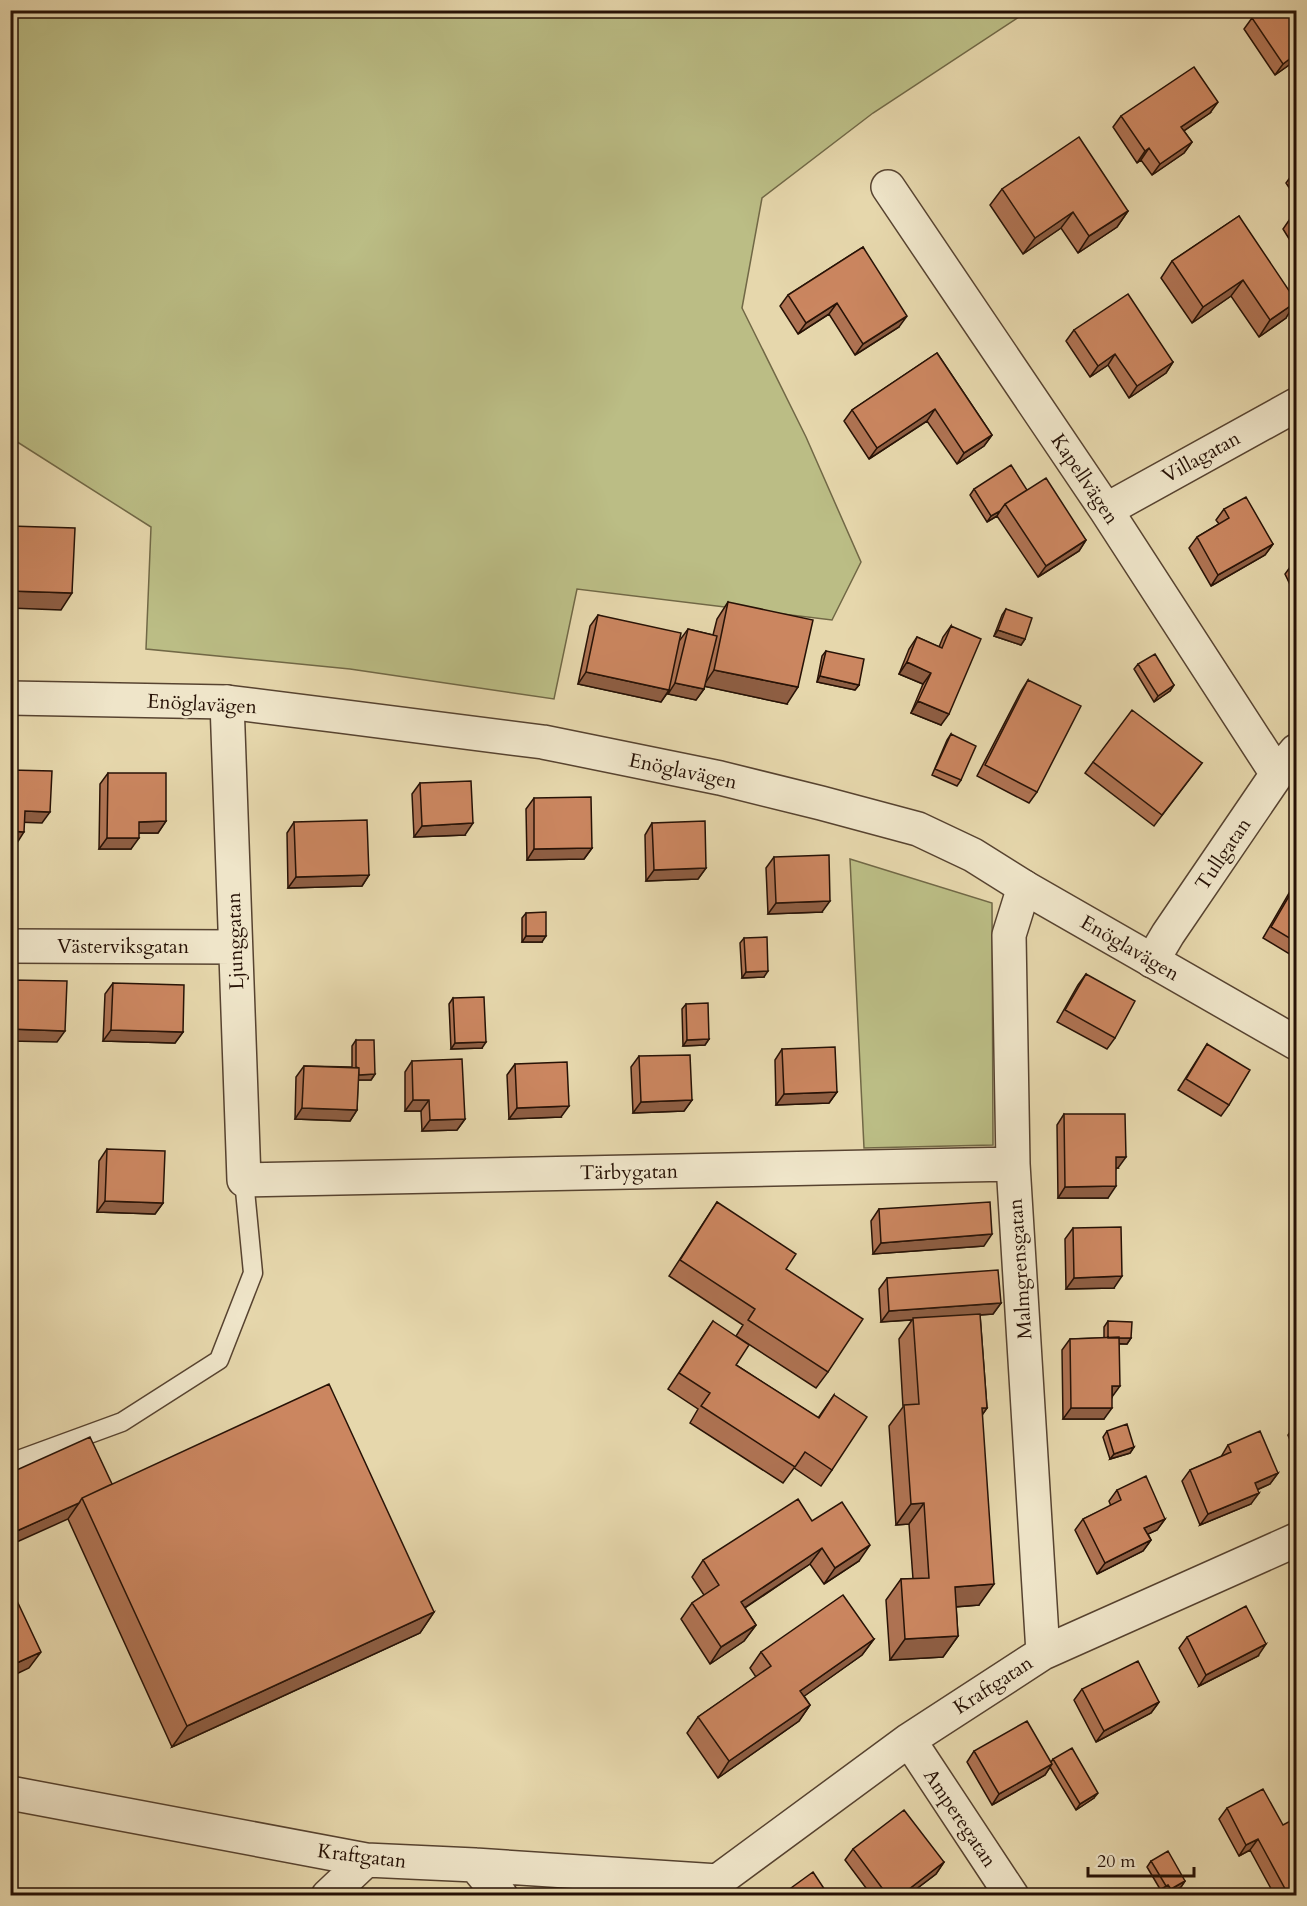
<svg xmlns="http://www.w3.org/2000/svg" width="1307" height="1906" font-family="Cardo,serif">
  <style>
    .green { fill: #bbbd85; stroke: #716846; stroke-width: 1.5 }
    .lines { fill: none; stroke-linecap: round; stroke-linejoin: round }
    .service-casing { stroke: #574330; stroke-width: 21 }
    .minor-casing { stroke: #574330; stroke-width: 36 }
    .tertiary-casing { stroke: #574330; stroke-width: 36 }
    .service { stroke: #efe5c9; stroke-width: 18 }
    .minor { stroke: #efe5c9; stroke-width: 33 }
    .tertiary { stroke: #efe5c9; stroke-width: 33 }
    .wall { fill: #af7353; stroke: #271206; stroke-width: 1.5 }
    .shaded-wall { fill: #8e5e43; stroke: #271206; stroke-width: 1.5 }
    .building { fill: #cb8660; stroke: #271206; stroke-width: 1.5 }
    .labels { text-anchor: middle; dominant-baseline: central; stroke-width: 5; stroke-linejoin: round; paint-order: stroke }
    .street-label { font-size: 20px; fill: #271206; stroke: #efe5c9 }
  </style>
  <rect width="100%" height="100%" fill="#e6d7ac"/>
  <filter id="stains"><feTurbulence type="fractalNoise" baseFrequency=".00333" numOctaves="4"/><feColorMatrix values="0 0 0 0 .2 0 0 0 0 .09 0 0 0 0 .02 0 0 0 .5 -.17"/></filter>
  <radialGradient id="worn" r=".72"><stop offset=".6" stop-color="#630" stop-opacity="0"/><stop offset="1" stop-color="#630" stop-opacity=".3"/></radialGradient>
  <path class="green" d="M10,11H1028L873,113L762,198L742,308L806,437L861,562L832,620L577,589L554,699L350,669L146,649L151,527L11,438Z
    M850,859L992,903L993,1145L864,1148Z"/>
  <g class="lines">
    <defs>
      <path id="service" d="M10,1463L122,1422L219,1360L253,1273L244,1180"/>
      <path id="minor" d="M888,187L1106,510L1277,774
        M1106,510L1296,405
        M227,702L244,1180L1013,1164
        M1024,887L1009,935L1013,1164L1043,1653
        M10,946L235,947
        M1152,961L1168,934L1277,774L1296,751
        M909,1740L1012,1896
        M10,1793L366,1860L475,1865L718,1881
        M475,1865L501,1896
        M700,1894L909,1740L1043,1653L1296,1540
        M328,1896L366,1860"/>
      <path id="tertiary" d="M10,698L227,702L339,716L543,742L720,778L821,803L918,829L973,855L1024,887L1296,1043"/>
    </defs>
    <use href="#service" class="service-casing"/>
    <use href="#minor" class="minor-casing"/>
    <use href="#tertiary" class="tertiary-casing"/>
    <use href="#service" class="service"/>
    <use href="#minor" class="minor"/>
    <use href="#tertiary" class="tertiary"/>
  </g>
  <path class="wall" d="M1252,18L1296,60L1275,75L1244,29Z
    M1210,113L1184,131L1192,142L1184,153L1152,175L1141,160L1137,163L1113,127L1121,116Z
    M1296,169V198L1286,183Z
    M1002,189L1128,211L1117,227L1078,253L1061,228L1023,254L990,205Z
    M1296,212V250L1283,229L1294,213Z
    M1239,216L1286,318L1259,337L1231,296L1192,323L1161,278L1172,261Z
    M863,247L899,327L855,355L829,314L798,334L780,306L788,295Z
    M1074,330L1173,362L1166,373L1129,398L1108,365L1090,377L1066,341Z
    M937,353L992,435L984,446L957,464L927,421L869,459L844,421L852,410Z
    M974,489L1027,490L1086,540L1079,551L1038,577L997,516L987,522L970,495Z
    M1224,509L1273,544L1265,555L1211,586L1189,548L1197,537L1219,524L1216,520Z
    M1296,561V597L1285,574L1293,563Z
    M728,602L787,704L704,686V689L696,700L668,694V692L661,702L578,684L590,626L598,615L680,640L688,629L713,635L717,619Z
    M1006,609L1025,639L1021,645L994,636L1002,615Z
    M951,626L941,725L911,713L923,684L899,674L909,649L917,637L939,647L943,637Z
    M826,651L859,685L855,690L817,682L822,656Z
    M1138,664L1174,685L1170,691L1154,702L1134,669Z
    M1028,680L1037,792L1029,803L977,776L1021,691Z
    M951,734L961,780L957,786L932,775L947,740Z
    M1093,762L1202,763L1154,826L1085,773Z
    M108,773L166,821L158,833H139L131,849H99L100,784Z
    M420,783L465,835L414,837L412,794Z
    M534,798L592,848L584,859L527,860L526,809Z
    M294,822L369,875L362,886L288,888L287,833Z
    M652,823L706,868L698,879L646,881L645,835Z
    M774,857L822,912L768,914L766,868Z
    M1296,881V958L1263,938Z
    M526,913L542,942H522V918Z
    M744,938L764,977L742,978L740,943Z
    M1086,974L1115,1038L1107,1049L1057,1022L1078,985Z
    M113,983L183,1032L175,1043L103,1041L105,994Z
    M453,998L482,1048L451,1049L449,1004Z
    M686,1004L709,1039L705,1045L683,1046L682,1009Z
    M356,1040L375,1074L371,1080H358L357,1110L350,1121L295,1119L296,1077L304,1066L352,1067V1046Z
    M1207,1044L1229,1105L1221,1116L1178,1090Z
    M782,1049L837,1092L829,1103L776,1105L775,1060Z
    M639,1056L692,1100L684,1111L633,1113L631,1067Z
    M412,1061L465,1119L457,1130L422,1131L421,1111H405V1072Z
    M515,1064L561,1117L509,1119L507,1075Z
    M1064,1114L1118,1168H1116L1108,1198H1058L1057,1125Z
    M107,1149L163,1203L155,1214L97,1212L99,1161Z
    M717,1202L786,1269L828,1372L816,1388L736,1336L743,1325L669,1276Z
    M879,1209L984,1246L873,1254L871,1221Z
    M1073,1228L1114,1288L1066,1289L1065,1239Z
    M887,1278L1001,1303L993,1314L980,1315L987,1408L982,1415L979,1605L956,1607L958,1636L943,1657L890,1660L886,1600L901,1579H913L909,1524L896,1525L889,1426L903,1407L899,1339L912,1320L881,1322L879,1289Z
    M713,1321L736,1365L818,1418L834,1395L832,1470L821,1486L794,1468L783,1483L690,1423L698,1409L668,1389Z
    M1108,1321L1131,1338L1127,1344H1119L1112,1397L1104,1419H1063L1062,1350L1070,1339L1104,1338V1327Z
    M1296,1423V1455L1288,1435Z
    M1107,1431L1134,1447L1130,1453L1110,1459L1103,1437Z
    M1228,1445L1278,1473L1270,1484L1257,1490L1251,1504L1200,1525L1182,1481L1190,1470L1221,1457Z
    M10,1473L112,1484L434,1612L420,1633L172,1747L68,1519Z
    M1117,1490L1165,1519L1157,1530L1148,1534L1151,1540L1143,1551L1097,1574L1075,1530L1083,1519L1111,1506L1109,1501Z
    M812,1521L859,1561L824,1584L810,1564L745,1608L756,1625L744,1641L710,1664L681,1619L692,1603L704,1595L692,1577L703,1560Z
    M1296,1581V1604L1291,1589Z
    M1187,1637L1258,1656L1199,1686L1179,1648Z
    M874,1639L862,1655L804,1696L810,1705L799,1721L718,1778L687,1733L698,1717L756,1677L750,1668L761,1652Z
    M1082,1689L1159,1702L1151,1713L1096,1742L1074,1700Z
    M974,1751L1051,1762L1053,1759L1094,1798L1076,1810L1050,1767L1045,1775L992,1805L967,1762Z
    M1227,1808L1283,1825L1296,1896H1275L1250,1850L1239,1856L1219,1819Z
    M853,1849L944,1862L936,1874L907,1896H872L845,1860Z
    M1151,1861L1185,1881L1181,1887L1172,1892L1160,1889L1147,1867Z"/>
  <path class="shaded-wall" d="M1296,54V60L1275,75L1283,64Z
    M1218,102L1210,113L1173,138L1181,127Z
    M1192,142L1184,153L1152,175L1160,164Z
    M1149,148L1141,160L1137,163L1145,151Z
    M1128,211L1117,227L1078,253L1089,236Z
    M1073,212L1061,228L1023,254L1035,238Z
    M1243,280L1231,296L1192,323L1203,307Z
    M1296,302L1286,318L1259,337L1270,320Z
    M837,303L829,314L798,334L806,323Z
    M907,316L899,327L855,355L863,344Z
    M1115,354L1108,365L1090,377L1098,366Z
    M1173,362L1166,373L1129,398L1137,386Z
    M935,409L927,421L869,459L877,448Z
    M992,435L984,446L957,464L964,453Z
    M1000,511L997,516L987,522L991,516Z
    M1086,540L1079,551L1038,577L1046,566Z
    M1273,544L1265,555L1211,586L1218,575Z
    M10,591L72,593L61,610L10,608Z
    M998,630L1025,639L1021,645L994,636Z
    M907,662L931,673L923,684L899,674Z
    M714,670L798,687L787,704L703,686Z
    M586,672L669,690L661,702L578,684Z
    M820,676L859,685L855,690L817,682Z
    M675,683L704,689L696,700L668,694Z
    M1174,685L1170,691L1154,702L1158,696Z
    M918,701L949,714L941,725L911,713Z
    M25,811L50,812L42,823L17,822Z
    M166,821L158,833H131L139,822Z
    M473,823L465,835L414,837L422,826Z
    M10,831L24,832L17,843L10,842Z
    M107,838H139L131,849H99Z
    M592,848L584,859L527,860L534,849Z
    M706,868L698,879L646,881L654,870Z
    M369,875L362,886L288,888L296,877Z
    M830,901L822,912L768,914L776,903Z
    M526,936H546L542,942H522Z
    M768,971L764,977L742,978L746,972Z
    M10,1029L65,1031L57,1042L10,1041Z
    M111,1030L183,1032L175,1043L103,1041Z
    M709,1039L705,1045L683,1046L687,1040Z
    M486,1042L482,1048L451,1049L455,1043Z
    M375,1074L371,1080H353L357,1075Z
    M837,1092L829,1103L776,1105L784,1094Z
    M413,1100H429L421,1111H405Z
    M692,1100L684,1111L633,1113L641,1102Z
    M569,1106L561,1117L509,1119L517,1108Z
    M302,1108L357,1110L350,1121L295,1119Z
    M465,1119L457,1130L422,1131L430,1120Z
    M1116,1157H1126L1118,1168H1108Z
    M1116,1186L1108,1198H1058L1065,1187Z
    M105,1201L163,1203L155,1214L97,1212Z
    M992,1234L984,1246L873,1254L881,1243Z
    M1122,1276L1114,1288L1066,1289L1074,1278Z
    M1001,1303L993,1314L881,1322L889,1311Z
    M1108,1338H1131L1127,1344L1104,1343Z
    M1112,1386H1120L1112,1397Z
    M982,1408H987L972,1429Z
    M1071,1408H1112L1104,1419H1063Z
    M1134,1447L1130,1453L1110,1459L1114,1454Z
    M1278,1473L1270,1484L1247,1494L1255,1483Z
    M1259,1493L1251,1504L1200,1525L1208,1514Z
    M79,1503L68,1519L10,1545V1534Z
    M924,1503L909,1524L896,1525L911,1504Z
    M1165,1519L1157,1530L1137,1539L1144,1528Z
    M1151,1540L1143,1551L1097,1574L1105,1563Z
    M870,1545L859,1561L824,1584L835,1568Z
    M822,1548L810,1564L729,1618L741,1602Z
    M994,1584L979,1605L940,1608L955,1587Z
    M434,1612L420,1633L172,1747L187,1726Z
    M756,1625L744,1641L710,1664L721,1647Z
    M958,1636L943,1657L890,1660L905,1639Z
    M874,1639L862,1655L789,1707L800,1691Z
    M1266,1644L1258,1656L1199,1686L1206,1675Z
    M41,1652L29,1668L10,1677V1666Z
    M1159,1702L1151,1713L1096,1742L1104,1731Z
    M810,1705L799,1721L718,1778L729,1761Z
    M1052,1764L1045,1775L992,1805L999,1794Z
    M1098,1793L1094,1798L1076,1810L1080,1804Z
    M1258,1839L1250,1850L1239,1856L1246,1845Z
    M944,1862L936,1874L907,1896H900Z
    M1185,1881L1181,1887L1166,1896L1168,1891Z"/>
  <path class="building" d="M1262,10H1296V54L1283,64L1252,18Z
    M1194,67L1218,102L1181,127L1192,142L1160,164L1149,148L1145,151L1121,116Z
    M1079,137L1128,211L1089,236L1073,212L1035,238L1002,189Z
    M1239,216L1296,301V302L1270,320L1243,280L1203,307L1172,261Z
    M863,247L907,316L863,344L837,303L806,323L788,295Z
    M1128,294L1173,362L1137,386L1115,354L1098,366L1074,330Z
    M937,353L992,435L964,453L935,409L877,448L852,410Z
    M1011,465L1027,490L1005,504L1000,511L991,516L974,489Z
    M1046,478L1086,540L1046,566L1005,504Z
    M1246,497L1273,544L1218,575L1197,537L1229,518L1224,509Z
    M10,526L75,528L72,593L10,591Z
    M1296,561V571L1293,563Z
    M728,602L813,620L798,687L714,670Z
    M1006,609L1032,618L1025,639L998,630Z
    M598,615L681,633L669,690L586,672Z
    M951,626L981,639L949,714L918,701L931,673L907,662L917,637L942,648Z
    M688,629L717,636L704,689L675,683Z
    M826,651L864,659L859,685L820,676Z
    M1155,654L1174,685L1158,696L1138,664Z
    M1028,680L1081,706L1037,792L985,765Z
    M1132,710L1202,763L1162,815L1093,762Z
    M951,734L976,746L961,780L935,769Z
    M10,770L52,771L50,812L25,811L24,832L10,831Z
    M108,773H166V821L139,822V838H107Z
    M471,781L473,823L422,826L420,783Z
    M591,797L592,848L534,849V798Z
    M367,820L369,875L296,877L294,822Z
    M705,821L706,868L654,870L652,823Z
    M829,855L830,901L776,903L774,857Z
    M1296,884V942L1271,927Z
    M546,912V936H526V913Z
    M767,937L768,971L746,972L744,938Z
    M1086,974L1135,1001L1115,1038L1065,1010Z
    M10,980L67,981L65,1031L10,1029Z
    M113,983L184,985L183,1032L111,1030Z
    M484,997L486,1042L455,1043L453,998Z
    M708,1003L709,1039L687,1040L686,1004Z
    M356,1040H374L375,1074L359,1075V1068L356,1067Z
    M1207,1044L1250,1070L1229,1105L1186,1079Z
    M835,1047L837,1092L784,1094L782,1049Z
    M690,1055L692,1100L641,1102L639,1056Z
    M462,1059L465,1119L430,1120L429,1100H413L412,1061Z
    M567,1062L569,1106L517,1108L515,1064Z
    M304,1066L359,1068L357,1110L302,1108Z
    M1064,1114H1125L1126,1157H1116V1186L1065,1187Z
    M107,1149L165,1151L163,1203L105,1201Z
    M717,1202L796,1254L786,1269L863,1319L828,1372L748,1320L755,1309L680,1260Z
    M990,1202L992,1234L881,1243L879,1209Z
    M1121,1227L1122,1276L1074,1278L1073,1228Z
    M998,1270L1001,1303L889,1311L887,1278Z
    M980,1314L987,1408H982L994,1584L955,1587L958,1636L905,1639L901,1579L929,1578L924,1503L911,1504L904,1405L919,1404L913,1318Z
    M713,1321L749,1345L736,1365L819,1418L834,1395L867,1417L832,1470L805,1452L795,1467L701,1406L710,1393L679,1373Z
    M1108,1321L1132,1322L1131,1338H1108Z
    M1119,1337L1120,1386H1112V1408H1071L1070,1339Z
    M329,1384L434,1612L187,1726L82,1498Z
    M1127,1424L1134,1447L1114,1454L1107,1431Z
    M1260,1431L1278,1473L1255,1483L1259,1493L1208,1514L1190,1470L1231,1452L1228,1445Z
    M90,1437L112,1484L82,1498L79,1503L10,1534V1473Z
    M1146,1476L1165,1519L1144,1528L1151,1540L1105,1563L1083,1519L1121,1500L1117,1490Z
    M798,1499L812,1521L842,1502L870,1545L835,1568L822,1548L741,1602L756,1625L721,1647L692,1603L719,1585L703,1560Z
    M10,1586L41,1652L10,1666Z
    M843,1595L874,1639L800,1691L810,1705L729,1761L698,1717L771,1666L761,1652Z
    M1246,1606L1266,1644L1206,1675L1187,1637Z
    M1138,1661L1159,1702L1104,1731L1082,1689Z
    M1027,1721L1052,1764L999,1794L974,1751Z
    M1072,1748L1098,1793L1080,1804L1053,1759Z
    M1263,1789L1283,1825L1296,1818V1894L1294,1896H1289L1258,1839L1246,1845L1227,1808Z
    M904,1810L944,1862L900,1896H888L853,1849Z
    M1168,1851L1185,1881L1171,1889L1168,1885L1166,1886L1151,1861Z
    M813,1872L829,1896H780Z
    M1168,1885L1174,1896H1149Z
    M166,1889L172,1896H159Z
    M10,1890L15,1896H10Z"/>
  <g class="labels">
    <g class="street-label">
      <text transform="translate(1201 457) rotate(-29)">Villagatan</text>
      <text transform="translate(1085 479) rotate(56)">Kapellvägen</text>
      <text transform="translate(202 704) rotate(3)">Enöglavägen</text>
      <text transform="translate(683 771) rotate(12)">Enöglavägen</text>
      <text transform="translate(1223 854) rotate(-56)">Tullgatan</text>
      <text transform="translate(235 941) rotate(-92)">Ljunggatan</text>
      <text x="123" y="946">Västerviksgatan</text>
      <text transform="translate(1130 948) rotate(30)">Enöglavägen</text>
      <text transform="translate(629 1172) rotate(-1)">Tärbygatan</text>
      <text transform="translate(1020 1269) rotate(-94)">Malmgrensgatan</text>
      <text transform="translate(993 1685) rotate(-33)">Kraftgatan</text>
      <text transform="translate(960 1818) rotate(56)">Amperegatan</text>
      <text transform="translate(362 1856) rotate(7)">Kraftgatan</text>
    </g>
  </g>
  <rect width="1307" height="1906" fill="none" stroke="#e6d7ac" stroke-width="36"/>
  <rect x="12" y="12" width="1283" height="1882" fill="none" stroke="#271206" stroke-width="3"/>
  <rect x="18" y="18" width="1271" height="1870" fill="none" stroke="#271206" stroke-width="1.5"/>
  <path d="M1088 1867v9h106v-9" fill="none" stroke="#271206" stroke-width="3"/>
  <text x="1097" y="1867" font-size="18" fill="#271206" stroke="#efe5c9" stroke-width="4.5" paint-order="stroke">20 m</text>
  <rect width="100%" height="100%" filter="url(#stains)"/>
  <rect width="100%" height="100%" fill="url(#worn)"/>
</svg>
